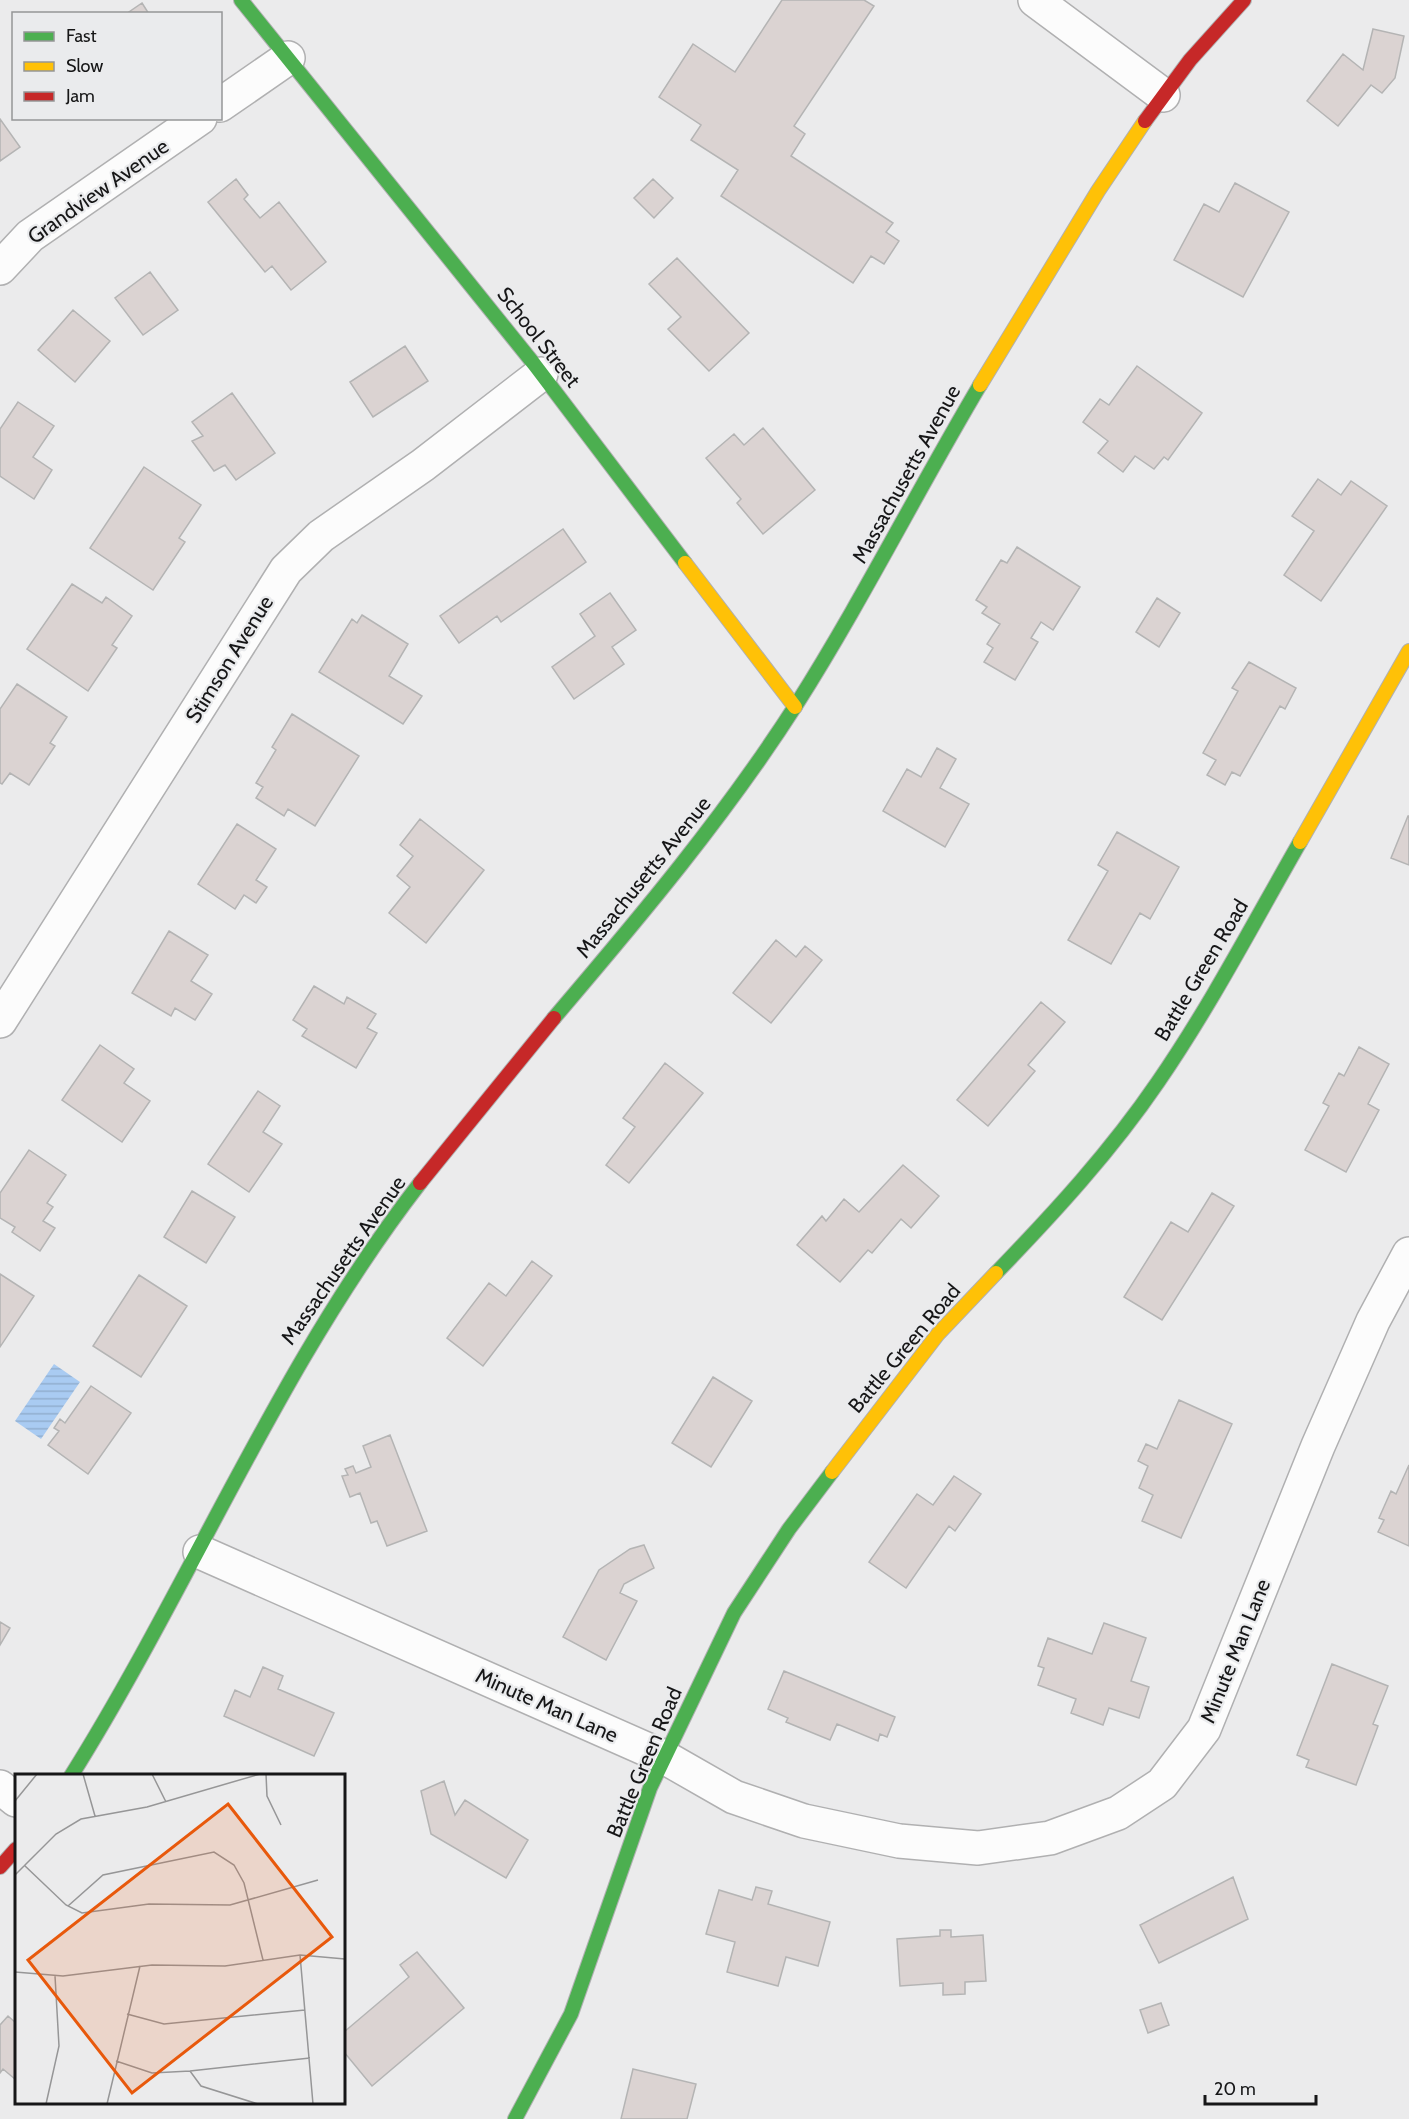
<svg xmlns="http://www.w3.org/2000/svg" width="1409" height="2119" font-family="Cabin,sans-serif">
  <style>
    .water { fill: url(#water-rules) }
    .building { fill: #dbd3d2; stroke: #b4b4b4; stroke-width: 1.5 }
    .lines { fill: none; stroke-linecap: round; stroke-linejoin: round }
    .street-casing { stroke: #b0b0b1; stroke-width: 36 }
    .fast-casing { stroke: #b0b0b1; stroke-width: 16 }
    .slow-casing { stroke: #b0b0b1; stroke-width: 16 }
    .jam-casing { stroke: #b0b0b1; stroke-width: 16 }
    .street { stroke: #fcfcfc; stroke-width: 33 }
    .fast { stroke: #4caf50; stroke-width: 14 }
    .slow { stroke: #ffc107; stroke-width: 14 }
    .jam { stroke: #c62828; stroke-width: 14 }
    .labels { text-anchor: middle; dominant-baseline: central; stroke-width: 4.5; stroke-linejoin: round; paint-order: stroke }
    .street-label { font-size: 21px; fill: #161617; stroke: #eaebed }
    .inset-road { fill: none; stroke: #969697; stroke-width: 1.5 }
    .view { fill: #e8590c; fill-opacity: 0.15; stroke: #e8590c; stroke-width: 3 }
    .inset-edge { fill: none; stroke: #161617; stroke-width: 3 }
  </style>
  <defs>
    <pattern id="water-rules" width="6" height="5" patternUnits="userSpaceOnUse" patternTransform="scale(1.5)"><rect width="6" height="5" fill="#a9cbf2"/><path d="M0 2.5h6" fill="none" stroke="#91aecf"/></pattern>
  </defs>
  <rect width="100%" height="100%" fill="#ebebec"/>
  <path class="water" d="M54,1364L80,1382L41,1439L15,1421Z"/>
  <path class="building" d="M782,0H864L874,6L794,126L805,134L791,156L893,223L886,232L899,241L884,264L871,256L853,283L721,196L738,170L691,140L701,125L659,97L693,44L735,72Z
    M142,3L149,14H126Z
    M1373,29L1404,36L1395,78L1382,93L1371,85L1338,126L1307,101L1343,54L1363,70Z
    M0,119L20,147L0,161Z
    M236,179L248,195L244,199L260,218L279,202L326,262L291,290L272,266L265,272L208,202Z
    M653,179L673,198L654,218L634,198Z
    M1235,183L1289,212L1243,297L1174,260L1204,204L1219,212Z
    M677,258L749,333L709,371L668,329L681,317L649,284Z
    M150,272L178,310L143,335L115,298Z
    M73,310L110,341L75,382L38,350Z
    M405,346L428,381L373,417L350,382Z
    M1137,366L1202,413L1168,460L1164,457L1154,469L1135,456L1123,472L1098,453L1108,441L1083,422L1100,399L1109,405Z
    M232,393L275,453L236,480L225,465L214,471L192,441L203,436L192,422Z
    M18,402L54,426L33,457L52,470L34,499L0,476V429Z
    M763,428L815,490L763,534L737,503L741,499L706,458L734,434L744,445Z
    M144,467L201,505L179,538L185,542L153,590L90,548Z
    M1318,479L1341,495L1351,481L1387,506L1321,601L1284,575L1314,531L1292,516Z
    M563,529L586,562L501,622L497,616L459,643L440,616Z
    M1017,547L1080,587L1053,630L1041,622L1031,638L1038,642L1015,680L984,662L993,648L987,644L1000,624L982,613L987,607L976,600L1001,560L1007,563Z
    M72,584L102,603L106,597L132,616L112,645L117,648L88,691L27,649Z
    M610,593L636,630L612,647L624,664L574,699L552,667L595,636L580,614Z
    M1157,598L1180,613L1159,647L1136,632Z
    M362,615L408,644L389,676L422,696L403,724L319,672L352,619L357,623Z
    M1249,662L1296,688L1285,709L1280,706L1240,776L1232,772L1225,785L1207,775L1216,760L1203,753L1238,691L1232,688Z
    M17,684L67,717L50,743L55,746L29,785L10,773L2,784L0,783V709Z
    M292,714L359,756L315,826L288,809L284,816L256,798L263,787L256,783L276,750L272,747Z
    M937,748L956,759L940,788L969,804L945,847L883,811L907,769L921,777Z
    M1408,816H1409V865L1391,858Z
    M420,819L484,870L426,943L389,913L410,887L397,876L413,856L400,845Z
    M237,824L276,849L256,880L267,887L256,903L244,895L235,909L198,884Z
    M1117,832L1179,867L1150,919L1140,913L1111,964L1068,940L1108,871L1098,865Z
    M169,931L208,955L191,981L212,994L195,1020L175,1008L171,1016L132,993Z
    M776,940L796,957L805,946L822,960L771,1023L733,993Z
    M314,986L344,1004L347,997L376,1014L367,1028L377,1033L356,1068L302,1036L307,1029L293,1020Z
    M1041,1002L1065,1022L1028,1065L1035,1071L988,1126L957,1100Z
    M100,1045L134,1069L124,1083L150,1101L122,1142L62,1100Z
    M1359,1047L1389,1064L1368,1104L1379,1110L1346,1172L1305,1150L1329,1106L1323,1103L1339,1073L1344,1076Z
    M665,1063L703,1093L629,1183L606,1165L635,1127L623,1118Z
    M258,1091L280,1106L263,1132L282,1144L249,1192L208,1164Z
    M29,1150L66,1175L47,1203L53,1207L43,1221L55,1228L40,1251L12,1232L15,1227L0,1218V1193Z
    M903,1165L939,1196L911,1228L901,1219L872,1253L868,1250L840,1282L797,1245L822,1216L826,1221L844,1199L859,1212Z
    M192,1191L235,1217L206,1263L164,1237Z
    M1212,1193L1234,1206L1162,1320L1124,1297L1171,1222L1188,1232Z
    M532,1261L552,1276L483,1366L447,1338L489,1283L506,1296Z
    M0,1274L34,1296L0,1347Z
    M139,1275L187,1306L141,1377L93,1346Z
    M713,1377L752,1401L711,1467L672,1443Z
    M91,1386L131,1413L88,1474L48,1445L59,1431L54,1428L60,1419L65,1423Z
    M1179,1400L1232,1424L1181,1538L1142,1521L1153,1495L1139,1488L1148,1466L1138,1461L1146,1444L1157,1449Z
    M390,1435L427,1531L387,1546L377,1521L371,1523L360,1493L350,1497L342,1476L348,1475L345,1469L353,1466L356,1473L371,1467L363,1446Z
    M1409,1465V1546L1378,1532L1384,1520L1379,1518L1391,1491L1396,1494Z
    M954,1476L981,1494L955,1531L949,1526L906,1588L869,1562L917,1494L933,1505Z
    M644,1545L654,1568L624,1584L620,1593L637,1601L606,1660L563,1637L599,1570L630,1549Z
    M0,1622L10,1628L0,1645Z
    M1104,1623L1146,1638L1131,1681L1149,1687L1139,1718L1109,1708L1103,1725L1071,1713L1076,1699L1038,1685L1044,1668L1038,1666L1048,1638L1092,1654Z
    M1332,1664L1388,1686L1373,1724L1378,1726L1356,1785L1306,1767L1309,1760L1297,1755Z
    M263,1667L283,1676L278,1689L334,1713L314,1756L224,1716L235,1690L250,1697Z
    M784,1671L895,1717L887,1737L880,1734L878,1741L837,1724L830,1740L786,1722L788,1718L768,1709Z
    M444,1781L455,1815L465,1800L528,1840L506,1878L431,1834L421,1791Z
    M1233,1877L1248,1919L1159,1963L1140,1925Z
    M756,1887L772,1891L768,1904L830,1922L818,1966L786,1957L778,1986L727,1972L735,1942L706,1934L719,1890L752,1900Z
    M940,1930H951V1937L983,1935L986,1981L965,1982V1994L943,1995V1983L900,1986L897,1939L940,1936Z
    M417,1952L464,2008L372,2086L344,2052V2032L409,1977L400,1965Z
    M1161,2003L1169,2025L1148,2033L1140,2010Z
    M8,2016L16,2023V2080L3,2069L0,2073V2025Z
    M633,2069L696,2084L687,2119H621Z"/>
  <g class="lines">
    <defs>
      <path id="street" d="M1035,0L1163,95
        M220,105L288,58
        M0,268L30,236L200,118
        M0,1021L286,570L321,536L423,465L541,374
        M200,1552L664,1757L734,1797L804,1821L899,1841L978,1848L1050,1838L1118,1813L1162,1784L1204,1729L1318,1446L1373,1321L1409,1254
        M0,1787L16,1800"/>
      <path id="fast" d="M241,0L534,364L685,563
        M554,1018C640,917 725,816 796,705C862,601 917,491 980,385
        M996,1273C1054,1213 1111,1151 1158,1082C1211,1005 1254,922 1300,842
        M71,1776C193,1581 279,1365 420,1183
        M515,2119L571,2014L650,1788L734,1613L789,1529L832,1472"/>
      <path id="slow" d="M980,385L1098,191L1145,121
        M685,563L795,707
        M1300,842L1409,651
        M832,1472L938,1334L996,1273"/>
      <path id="jam" d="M1145,121L1190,60L1244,0
        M420,1183L554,1018
        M0,1867L16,1849"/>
    </defs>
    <use href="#street" class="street-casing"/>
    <use href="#fast" class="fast-casing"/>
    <use href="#slow" class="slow-casing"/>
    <use href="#jam" class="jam-casing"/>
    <use href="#street" class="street"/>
    <use href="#fast" class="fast"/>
    <use href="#slow" class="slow"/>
    <use href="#jam" class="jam"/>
  </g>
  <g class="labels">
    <g class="street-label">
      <text transform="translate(98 191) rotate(-35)">Grandview Avenue</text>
      <text transform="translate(539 337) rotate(52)">School Street</text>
      <text transform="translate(906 474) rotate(-61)">Massachusetts Avenue</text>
      <text transform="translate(229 659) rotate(-58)">Stimson Avenue</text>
      <text transform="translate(643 877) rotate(-51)">Massachusetts Avenue</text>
      <text transform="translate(1201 970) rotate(-59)">Battle Green Road</text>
      <text transform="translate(343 1260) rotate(-55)">Massachusetts Avenue</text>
      <text transform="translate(904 1348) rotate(-50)">Battle Green Road</text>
      <text transform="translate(1235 1651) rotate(-68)">Minute Man Lane</text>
      <text transform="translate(547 1705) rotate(24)">Minute Man Lane</text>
      <text transform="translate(644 1762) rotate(-67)">Battle Green Road</text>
    </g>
  </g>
  <g transform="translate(15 1774)">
    <rect width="330" height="330" fill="#ebebec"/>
    <path class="inset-road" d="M68,0L80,42M137,0L151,28M251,0L252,22L266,51M0,27L22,0M9,91L51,131L67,139L134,130L215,131L303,106M0,101L41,60L66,45L132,33L245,0M53,132L88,101L199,78L219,91L229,109L248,186M285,181L298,330M0,198L48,202L137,191L210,192L285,181L330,185M112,240L149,250L290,236M101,287L137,299L175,297L186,312L243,330M175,297L295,284M31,330L44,272L40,202M92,330L125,192"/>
    <path class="view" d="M213,30L317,163L117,319L13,186Z"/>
    <rect width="330" height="330" class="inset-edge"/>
  </g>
  <rect x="12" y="12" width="210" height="108" fill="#eaebed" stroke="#959697" stroke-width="1.5"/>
  <rect x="24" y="32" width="30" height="9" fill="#4caf50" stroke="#959697" stroke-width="1.5"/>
  <text x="66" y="42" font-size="18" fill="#161617">Fast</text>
  <rect x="24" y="62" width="30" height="9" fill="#ffc107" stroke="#959697" stroke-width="1.5"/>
  <text x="66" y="72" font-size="18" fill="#161617">Slow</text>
  <rect x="24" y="92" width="30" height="9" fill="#c62828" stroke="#959697" stroke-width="1.5"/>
  <text x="66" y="102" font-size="18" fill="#161617">Jam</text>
  <path d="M1205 2095v9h111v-9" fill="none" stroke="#161617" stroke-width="3"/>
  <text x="1214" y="2095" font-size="18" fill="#161617" stroke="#eaebed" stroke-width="4.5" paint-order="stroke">20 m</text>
</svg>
